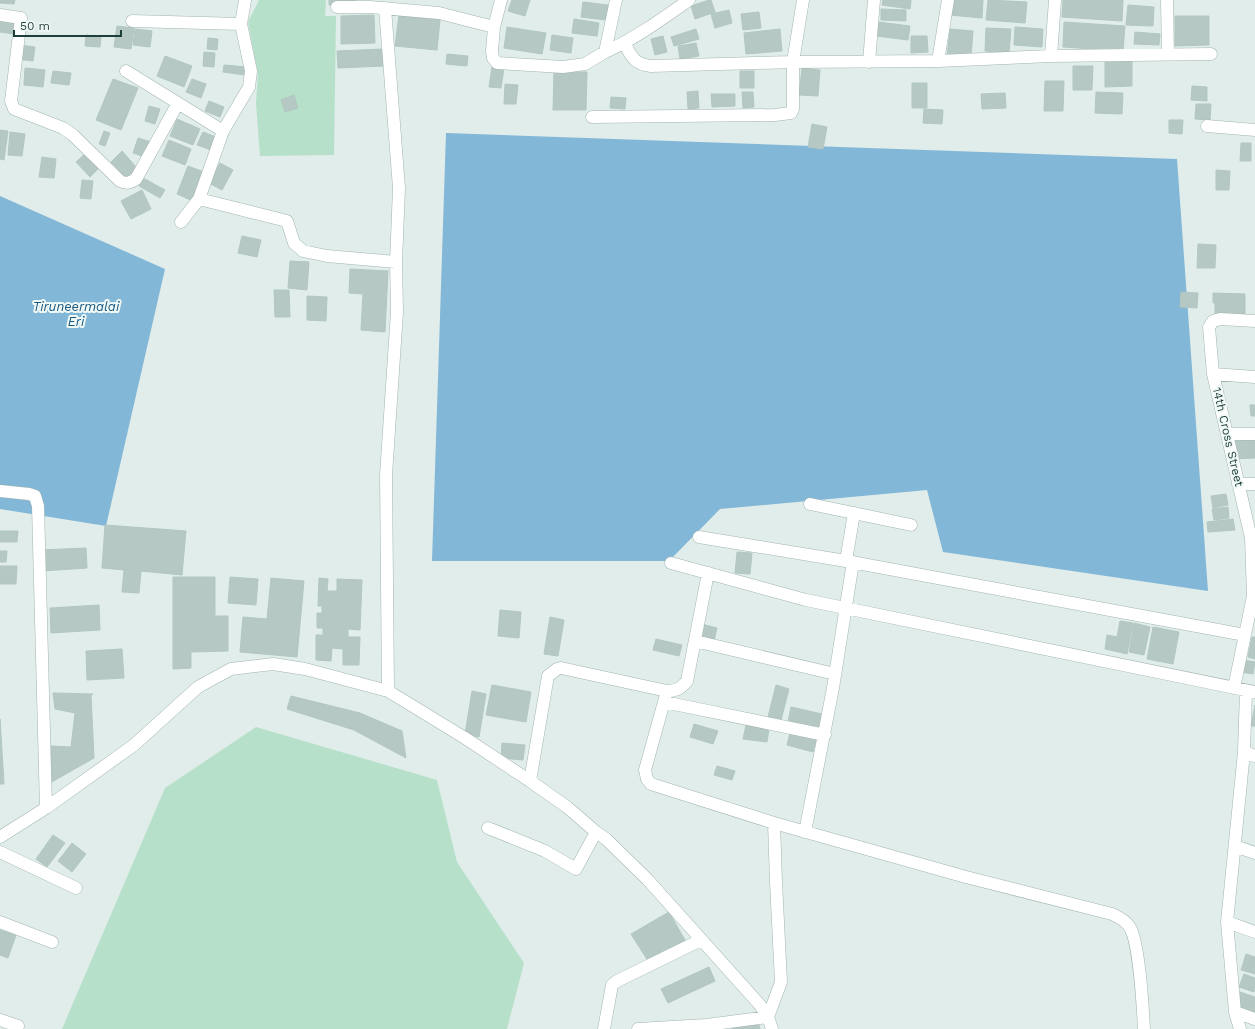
<svg xmlns="http://www.w3.org/2000/svg" width="1255" height="1029" font-family="'Work Sans',sans-serif">
  <style>
    .green { fill: #b7e0cb }
    .water { fill: #83b7d7 }
    .building { fill: #b5c8c4; stroke: #b2c7c3 }
    .lines { fill: none; stroke-linecap: round; stroke-linejoin: round }
    .minor-casing { stroke: #a2b5b3; stroke-width: 13 }
    .minor { stroke: #fff; stroke-width: 12 }
    .labels { text-anchor: middle; dominant-baseline: central; stroke-width: 4; stroke-linejoin: round; paint-order: stroke }
    .street-label { font-size: 12px; fill: #1f3f3d; stroke: #f1f9f7 }
    .water-label { font-size: 13px; font-style: italic; fill: #145680; stroke: #f1f9f7 }
  </style>
  <rect width="100%" height="100%" fill="#e0edea"/>
  <path class="green" d="M259,0H326L325,16H336L334,155L260,156L256,103L258,74L248,22Z
    M256,727L437,780L457,862L524,963L507,1029H62L165,788Z"/>
  <path class="water" d="M446,133L1177,159L1208,591L943,552L927,490L720,509L669,561H432Z
    M0,196L165,269L106,526L0,509Z"/>
  <path class="building" d="M0,0H15L14,4L0,3Z
    M329,0H355V5H329Z
    M512,0H530L525,16L508,11Z
    M709,0H711L715,12L695,19L691,6Z
    M883,0H911L910,9L882,5Z
    M951,0H983L982,18L950,15Z
    M988,0L1027,2L1025,23L986,20Z
    M1063,0H1123L1122,21L1062,17Z
    M583,2L608,5L606,20L581,17Z
    M1128,5L1154,7L1153,26L1126,25Z
    M881,9L906,10V21L881,20Z
    M729,10L732,23L715,28L711,14Z
    M759,12L761,28L743,30L741,14Z
    M374,15L375,43L341,44V16Z
    M399,15L440,20L437,50L395,46Z
    M1175,16H1209V45L1175,46Z
    M574,19L599,23L597,36L572,33Z
    M0,20L15,22L14,34L0,32Z
    M878,22L910,26L908,40L876,36Z
    M1064,22L1125,26L1123,51L1063,47Z
    M117,26L134,28L131,49L114,47Z
    M507,27L546,33L542,54L504,48Z
    M1015,27L1043,29L1042,47L1014,45Z
    M986,28L1011,29L1009,53L985,51Z
    M135,29L152,31L150,47L133,45Z
    M696,29L699,39L674,46L671,37Z
    M780,29L782,51L746,54L744,33Z
    M950,29L973,31L971,58L947,57Z
    M1135,32L1160,34L1159,45L1134,44Z
    M86,35L101,37L100,47L85,46Z
    M552,35L573,38L571,53L550,50Z
    M663,36L667,52L655,55L651,39Z
    M911,36H927L928,52L911,53Z
    M208,38L218,39L217,50L207,49Z
    M696,43L699,56L680,59L678,46Z
    M19,45L35,47L33,61L17,59Z
    M383,49L384,66L338,68L337,51Z
    M204,52L215,53L214,67L203,66Z
    M447,54L468,56L467,66L446,64Z
    M165,56L192,66L184,87L157,76Z
    M1132,60V86L1105,87V61Z
    M224,65L246,67L245,75L223,72Z
    M1073,66H1093L1092,90H1073Z
    M492,67L504,68L501,88L489,87Z
    M25,68L45,70L43,87L24,85Z
    M802,68L820,70L818,96L799,95Z
    M53,71L71,73L69,85L51,83Z
    M740,71H754V88H740Z
    M554,72H587L586,110H553Z
    M113,79L138,88L121,130L96,120Z
    M192,79L206,84L201,98L186,92Z
    M1045,81H1064L1063,111H1044Z
    M912,83H927V108H912Z
    M505,84L518,85L516,104H504Z
    M1192,86L1207,87V101L1191,100Z
    M698,91L699,108L688,109L687,92Z
    M742,92H753L754,107L743,108Z
    M1096,92L1123,93L1122,114L1095,113Z
    M1005,93L1006,108L982,109L981,94Z
    M711,94H735V106L712,107Z
    M294,95L298,108L285,112L281,100Z
    M611,97L626,98L625,109L610,108Z
    M209,101L224,107L220,117L205,111Z
    M1196,104H1211L1210,120L1195,119Z
    M149,106L160,109L155,124L145,121Z
    M924,109L943,110L942,124L923,123Z
    M177,119L200,129L193,145L170,136Z
    M1169,120H1183L1182,134L1169,133Z
    M812,124L827,127L823,149L808,147Z
    M0,130L8,131L4,160L0,159Z
    M104,131L110,133L105,146L99,144Z
    M10,132L25,134L22,156L8,155Z
    M203,132L216,137L211,150L197,145Z
    M138,138L151,142L145,157L133,153Z
    M169,140L191,149L185,165L162,156Z
    M1241,143H1251V161H1240Z
    M122,151L137,168L126,178L111,162Z
    M87,152L101,166L90,177L76,162Z
    M42,157L56,159L54,178L39,177Z
    M220,163L233,170L222,190L209,183Z
    M188,166L204,172L193,201L177,194Z
    M1216,170L1230,171L1229,190H1216Z
    M143,178L165,190L160,198L139,186Z
    M82,180L93,181L91,199L80,198Z
    M142,190L151,209L131,219L121,201Z
    M242,236L261,240L257,257L238,253Z
    M1198,244L1216,245L1215,268H1197Z
    M290,261L309,262L307,290L288,288Z
    M350,269L388,271L385,332L361,330L363,294L349,293Z
    M274,290H289L290,317H275Z
    M1181,292L1198,293L1197,308L1180,307Z
    M1213,293L1245,294V316L1215,314V303H1213Z
    M307,296L327,297L326,321L307,320Z
    M1250,405H1255V416H1251Z
    M1255,440V458L1233,459V441Z
    M1226,494L1228,505L1213,508L1211,496Z
    M1228,507L1229,518L1214,520L1212,509Z
    M1233,519L1235,530L1208,532L1207,522Z
    M105,525L186,531L182,575L141,571L139,593L122,592L124,570L102,568Z
    M0,531H18L17,542H0Z
    M86,548L87,568L42,571L40,550Z
    M0,551H7L6,562H0Z
    M737,552L752,553L750,574L735,573Z
    M0,566H17L16,584H0Z
    M173,577H215V616H228V651L191,652V668L173,669Z
    M230,577L258,579L256,605L228,603Z
    M271,578L304,581L297,657L240,652L243,617L267,619Z
    M319,578L328,579L327,591H337V579L362,580L360,630L348,629V637H360L359,665H343V649L332,648L331,661L316,660V635H323V628H317V613H322V606H318Z
    M99,605L100,630L51,633L50,608Z
    M500,610L521,612L519,638L498,636Z
    M550,617L564,620L558,656L544,654Z
    M1120,621L1133,623L1127,654L1105,649L1107,635L1117,637Z
    M1134,623L1150,627L1144,655L1129,652Z
    M701,624L717,628L714,641L698,637Z
    M1153,627L1179,632L1173,664L1147,659Z
    M1252,637H1255V659L1248,657Z
    M656,639L682,645L679,656L653,650Z
    M122,649L124,678L87,680L86,651Z
    M1243,660L1255,662L1253,674L1241,672Z
    M492,685L531,692L526,722L486,715Z
    M776,685L789,689L781,720L768,717Z
    M472,691L486,694L479,737L465,734Z
    M53,693L93,694L91,695L94,758L50,783L51,746L71,747L75,713L55,709Z
    M291,696L360,713L402,731L406,758L354,730L287,709Z
    M1255,705V726H1251Z
    M791,707L822,714L818,729L788,722Z
    M0,719L4,784H0Z
    M694,724L718,731L713,744L690,737Z
    M746,725L769,729L767,742L743,739Z
    M791,729L817,736L813,752L787,745Z
    M502,743L525,745L523,760L501,758Z
    M717,766L735,771L732,780L714,775Z
    M53,835L65,843L47,867L36,859Z
    M72,843L86,854L72,872L58,861Z
    M669,912L686,942L650,964L631,934Z
    M0,930L16,935L8,958L0,955Z
    M1246,954L1255,957V974L1241,970Z
    M709,967L715,981L668,1003L661,989Z
    M1244,974L1255,978L1254,992L1239,987Z
    M1240,992L1255,997V1015L1235,1008Z
    M758,1022L760,1029H732V1028Z"/>
  <g class="lines">
    <defs>
      <path id="minor" d="M1167,0L1168,55
        M337,7H370L439,13L494,27L492,51L493,58L497,63L563,67L585,64L605,52L616,0
        M385,8L399,188L396,262L397,312L386,475L388,691
        M0,15L21,18L11,101L14,109L63,128L73,135L120,181C126,184 130,183 136,179L178,103
        M132,21L241,24L245,0
        M494,27L501,0
        M624,43C632,57 634,64 651,66L793,62L938,61L1051,56L1211,54
        M605,52C636,38 662,19 689,0
        M1051,56L1055,0
        M938,61L948,0
        M869,62L874,0
        M126,71L223,131
        M592,117L775,115L791,113L793,109V62L803,0
        M1207,126L1255,130
        M199,199L287,221L294,243L303,251L327,256L396,262
        M181,222L199,199L223,131L249,87L251,71L241,24
        M1213,374L1255,377
        M1227,434H1255
        M1238,484H1255
        M0,491L29,494L35,496L38,506L46,808
        M810,504L911,525
        M699,537L846,561L1245,635
        M846,561L854,513
        M671,563L806,600L1255,692
        M695,641L835,674
        M1234,688L1253,596L1251,538L1213,374L1209,327L1213,321L1220,319L1255,321
        M667,691L645,770L647,779L651,784L774,823L966,877L1112,914C1118,917 1125,920 1129,926C1139,939 1143,1010 1144,1029
        M664,702L825,735
        M1244,752L1255,756
        M530,781L548,676L557,669L561,668L667,691C677,691 681,688 687,681L708,573
        M488,828L545,851L576,869L596,832
        M805,832L833,688L853,562
        M0,837L46,808L134,745L198,687L231,669L273,664L305,669L388,691L465,738L530,781L567,807L596,832L606,839L647,879L760,1005L768,1017L772,1029
        M1235,846L1255,853
        M0,852L76,888
        M0,922L52,942
        M1227,922L1255,932
        M1235,1012L1255,1019
        M0,1020L18,1026
        M604,1029L612,985L617,981L701,940
        M638,1029L706,1025L768,1017L781,982L776,882L774,823
        M1240,1029L1235,1012L1227,922L1244,752L1246,691"/>
    </defs>
    <use href="#minor" class="minor-casing"/>
    <use href="#minor" class="minor"/>
  </g>
  <g class="labels">
    <g class="street-label">
      <text transform="translate(1228 437) rotate(77)">14th Cross Street</text>
    </g>
    <g class="water-label">
      <text x="76" y="306">Tiruneermalai<tspan x="76" dy="15">Eri</tspan></text>
    </g>
  </g>
  <path d="M14 30v6h107v-6" fill="none" stroke="#1f3f3d" stroke-width="2"/>
  <text x="20" y="30" font-size="12" fill="#1f3f3d" stroke="#f1f9f7" stroke-width="3" paint-order="stroke">50 m</text>
</svg>
